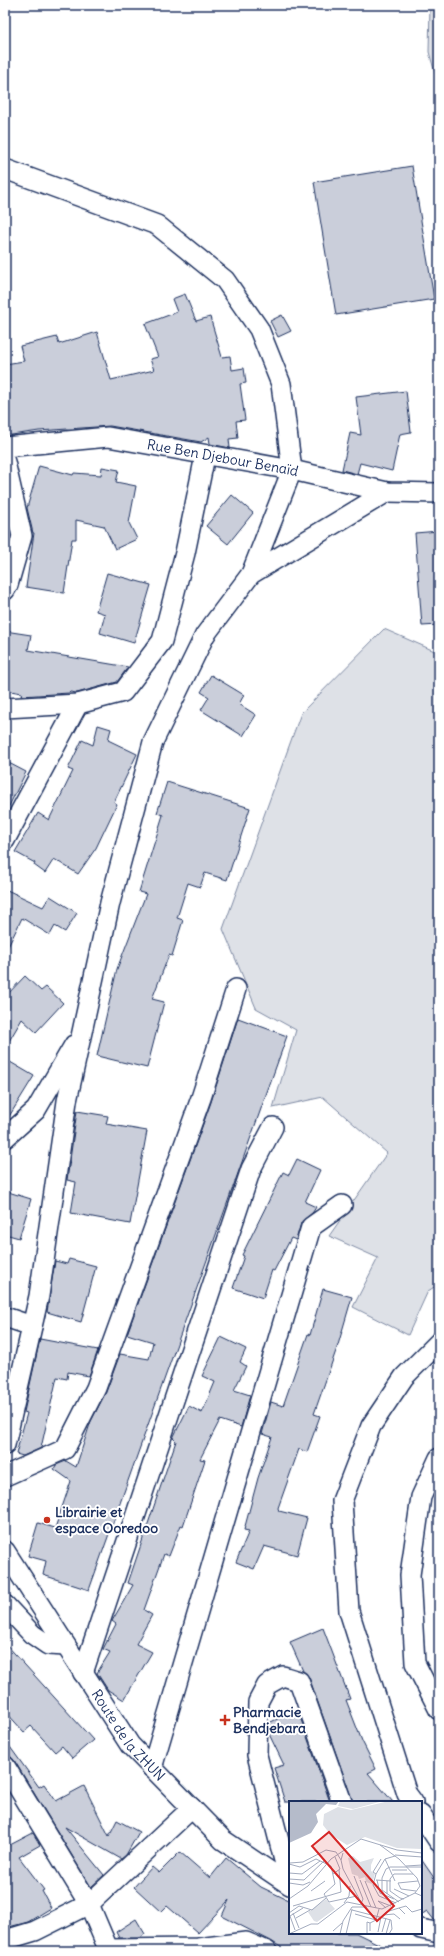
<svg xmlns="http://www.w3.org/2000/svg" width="444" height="1956" font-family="Delius,sans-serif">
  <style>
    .green { fill: #dee1e7; stroke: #7c88a2 }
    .building { fill: #caceda; stroke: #1b2f5e }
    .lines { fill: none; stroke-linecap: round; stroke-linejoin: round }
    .minor-casing { stroke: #1b2f5e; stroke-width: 22 }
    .minor { stroke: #fff; stroke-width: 19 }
    .poi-dot { fill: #c8321e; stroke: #fff; stroke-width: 1.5 }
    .labels { text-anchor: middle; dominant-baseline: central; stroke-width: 4; stroke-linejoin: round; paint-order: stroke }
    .street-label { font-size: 14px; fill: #1b2f5e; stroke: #fff }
    .poi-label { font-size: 14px; font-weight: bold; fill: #1b2f5e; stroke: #fff; text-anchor: start }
    .inset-road { fill: none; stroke: #a4acbf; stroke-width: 1 }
    .view { fill: #d62828; fill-opacity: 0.15; stroke: #d62828; stroke-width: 2 }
    .inset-edge { fill: none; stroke: #1b2f5e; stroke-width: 2 }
  </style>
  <rect width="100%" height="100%" fill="#fff"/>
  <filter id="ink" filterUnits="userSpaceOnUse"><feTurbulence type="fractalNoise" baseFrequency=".025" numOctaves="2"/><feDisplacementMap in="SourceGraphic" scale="8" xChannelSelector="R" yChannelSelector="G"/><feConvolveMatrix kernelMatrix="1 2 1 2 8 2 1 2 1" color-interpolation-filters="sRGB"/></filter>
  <g filter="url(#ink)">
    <path class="green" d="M430,5H439V87L429,52Z
      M384,629L439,653V1284L428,1291L408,1335L353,1307L378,1258L329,1236L387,1153L323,1097L273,1108L296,1030L256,1008L223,929L301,713Z"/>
    <path class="building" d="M412,166L434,299L336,315L314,182Z
      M185,294L196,321L210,317L222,357L230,356L232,370L244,368L246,383L240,384L245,420L236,421L238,438L229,439L230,448L210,444L209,437L201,442L110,426L39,431L5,436V364L24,361L20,346L57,337L59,344L97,332L111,380L154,370L150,359L158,357L145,324L177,312L172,299Z
      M282,315L291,331L278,337L270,321Z
      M406,391L411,432L400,434L392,471L360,463L357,474L342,470L350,433L361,435L356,397Z
      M39,466L73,475L74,473L101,475L102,467L119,470L116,482L136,486L129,523L137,539L115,549L104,526L76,520V539H72L64,593L26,587L34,533H33L27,508Z
      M232,495L253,513L228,544L206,526Z
      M439,531V625L422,626L415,533Z
      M107,573L151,585L134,643L100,633L105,614L96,611Z
      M5,631L31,635L28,650L128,667L117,682L77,693L70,692L69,693L21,696L22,693L5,690Z
      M211,675L244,695L239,704L256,715L243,736L201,710L209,697L201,692Z
      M98,725L111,729L108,740L137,754L114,802L117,804L96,848L78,874L54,859L45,873L34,865L35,863L15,852L38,813L49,820L73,771L68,769L82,740L93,745Z
      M5,761L26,772L5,814Z
      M167,782L250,808L227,880L205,873L200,887L188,883L177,918L183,920L172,956L169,955L152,999L164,1002L147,1068L97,1056L117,969L146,894L139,892L163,815L157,813Z
      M5,889L43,907L50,896L77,913L65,932L55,926L50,935L22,918L5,953Z
      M25,976L41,991L46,987L63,1003L36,1032L22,1019L5,1048V997Z
      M238,1018L287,1036L89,1590L43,1575L46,1561L28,1556L38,1523L55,1528L71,1481L54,1469L56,1465L66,1461L76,1467L91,1421L106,1392L120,1354L149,1359L153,1342L127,1334L211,1102Z
      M5,1059L34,1076L5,1123Z
      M77,1111L108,1116L106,1124L147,1131L130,1224L71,1213L76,1182L67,1180Z
      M297,1159L320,1170L305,1202L316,1207L313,1212L301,1223L296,1240L291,1238L274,1271L272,1270L263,1298L233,1288L244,1256L242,1255L283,1172L289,1175Z
      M5,1191L31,1199L19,1238L5,1234Z
      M69,1259L96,1266L81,1322L47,1312L55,1261L67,1264Z
      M323,1289L352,1297L338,1345L314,1414L320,1416L307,1452L299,1449L278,1508L279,1511L307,1518L297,1555L264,1546L254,1569L236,1562L249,1531L244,1530L258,1478L272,1437L262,1434L271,1402L283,1406L308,1334L310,1335Z
      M221,1337L246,1349L240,1362L246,1366L234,1390L250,1395L241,1427L220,1420L200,1459L205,1460L183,1526L181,1525L169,1556L164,1554L144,1610L152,1615L136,1644L152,1652L124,1700L108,1690L97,1673L110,1652L103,1649L116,1624L112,1621L133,1585L128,1583L176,1441L173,1438L189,1406L202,1413L215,1382L202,1376Z
      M40,1339L98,1350L89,1376L68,1372L67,1379L57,1377L41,1448L23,1456L16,1454L27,1413L24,1412Z
      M323,1628L350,1699L346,1700L362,1741L376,1769L368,1773L393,1802H353L309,1677L303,1671L290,1642Z
      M5,1643L93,1740L72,1758L62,1746L55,1752L31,1726L24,1732L5,1711Z
      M289,1713L292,1718L299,1714L330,1802H285L274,1768L284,1765L268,1732L269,1723Z
      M5,1740L39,1787L44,1784L56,1801L84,1786L109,1836L117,1820L139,1832L126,1855L121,1859L65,1827L104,1875L91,1887L14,1760L11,1757L5,1755Z
      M33,1833L40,1845L19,1857L44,1890L42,1891L51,1908L28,1922L5,1928V1839L10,1845Z
      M180,1852L210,1878L226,1858L261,1887L290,1901V1933H356L393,1951H287L271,1941L222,1916L229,1900L198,1933L167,1906L161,1912L134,1887L152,1867L159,1873Z
      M421,1859L439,1885V1922L435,1921L427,1911L421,1915Z
      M136,1919L145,1934L140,1938H119L116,1932Z"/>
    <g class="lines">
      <defs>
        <g id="minor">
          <path d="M5,169L157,225L225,280L259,329L281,384L292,470L251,574"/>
          <path id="s1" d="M5,447L108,437L292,470L387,492L439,493"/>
          <path d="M5,462L22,536L8,585L5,590"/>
          <path d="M5,708L78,704L123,692L162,641L185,553L205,456"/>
          <path d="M5,840L78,704"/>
          <path d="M5,1138L36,1110L74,1045"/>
          <path d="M5,1317L32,1326"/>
          <path d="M5,1445L39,1296L67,1101L110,903L153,742L205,635L251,574L387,492"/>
          <path d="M439,1458L421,1497L410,1575L415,1663L439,1710"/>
          <path d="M5,1476L65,1449L96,1388L201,1098L236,989"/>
          <path id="s2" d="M5,1551L130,1745L223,1840L290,1885"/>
          <path d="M5,1605L32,1634L48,1645L66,1646"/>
          <path d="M83,1673L251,1169L273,1127"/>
          <path d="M5,1766L89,1904L109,1951"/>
          <path d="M152,1768L311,1227L342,1205"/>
          <path d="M413,1802L407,1794L349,1611L342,1501L371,1426L404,1377L439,1342"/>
          <path d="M421,1815L439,1842"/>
          <path d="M290,1884L257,1755L258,1702L267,1685L283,1676L299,1681L342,1802"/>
          <path d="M421,1929L439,1933"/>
          <path d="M5,1940L35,1931L89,1904L192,1808"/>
          <path d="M106,1951L108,1949L198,1948L246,1942L267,1951"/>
        </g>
      </defs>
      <use href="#minor" class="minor-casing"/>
      <use href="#minor" class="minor"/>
    </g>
  </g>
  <g class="poi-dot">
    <circle cx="47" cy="1520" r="4"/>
    <path d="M223 1714h4v4h4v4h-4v4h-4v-4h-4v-4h4z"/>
  </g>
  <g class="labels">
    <g class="street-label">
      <text stroke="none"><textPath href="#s1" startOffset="220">Rue Ben Djebour Benaïd</textPath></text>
      <text stroke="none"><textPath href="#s2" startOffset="222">Route de la ZHUN</textPath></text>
    </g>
    <g class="poi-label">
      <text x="55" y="1512">Librairie et<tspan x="55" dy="16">espace Ooredoo</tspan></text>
      <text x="233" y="1712">Pharmacie<tspan x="233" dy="16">Bendjebara</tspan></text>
    </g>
  </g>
  <g transform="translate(289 1801)">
    <rect width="133" height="133" fill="#fff"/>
    <path d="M51,0H94L64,8L49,5ZM100,0H133V48L108,47L76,36L58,44L41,33L34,24L35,13L49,6L62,9ZM64,55L71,61L85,57L82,64V70L86,73L83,83L77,81L76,76L70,78L69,75L63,73L59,57ZM37,98L46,108L28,121L25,120L19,111Z" fill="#dee1e7"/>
    <path d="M0,0H50L47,4L37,3L27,13L29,21L22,32L0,42Z" fill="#b5bbca"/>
    <path class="inset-road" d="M91,44L110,58L128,77L131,85L126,92M54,52L52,59L54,68L73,103M106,54L133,56M106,55L96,58L87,73L84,84L90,95L107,102M96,58L106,80M1,62L14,61L37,49L47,51L52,59M0,63L11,66L27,58L42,65L46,83L35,93L40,101L68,95M117,65L133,64M103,69H118M0,72L13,73L31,60M44,73L51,68L46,56M87,73L84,71L92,58M65,75L74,98L72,103M0,78L15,79L35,60M71,79L82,106M87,79L102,80M88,79L91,92L105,98M76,80L87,107M98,80V93M0,82L14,84L21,81M105,88L120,95M22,90L36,80M127,90L112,88L109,82L129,80M0,98L19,85L42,58L72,38L108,49L133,52M115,98L111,97L101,90V78L105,73H124M110,101L93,89V77L97,68L101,66H133M55,102L60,95L61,85M4,105L52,91L50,69M97,107L89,100L102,105M110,107L117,105L123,111L133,108M63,109L102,119L103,128L100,133M0,112L10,105L23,109L37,97M4,112L10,127M66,113L87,119M94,114L105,113L111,118M7,117L21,109M6,129L1,115L14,107M44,130L53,122M81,130V122L87,119L90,108M89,131L92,116L97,111L110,107L116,113M93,131L97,117M0,133L22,123H29L58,101L93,108L126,92L133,95M51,133L54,120L63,106H78M57,133L63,108M78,133V121L81,122M97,133L101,119"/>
    <path class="view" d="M40,31L105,105L88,120L23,45Z"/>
    <rect width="133" height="133" class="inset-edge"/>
  </g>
  <rect width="444" height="1956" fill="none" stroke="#fff" stroke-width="20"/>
  <rect x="10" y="10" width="424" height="1936" fill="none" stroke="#1b2f5e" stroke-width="1.5" filter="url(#ink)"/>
</svg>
